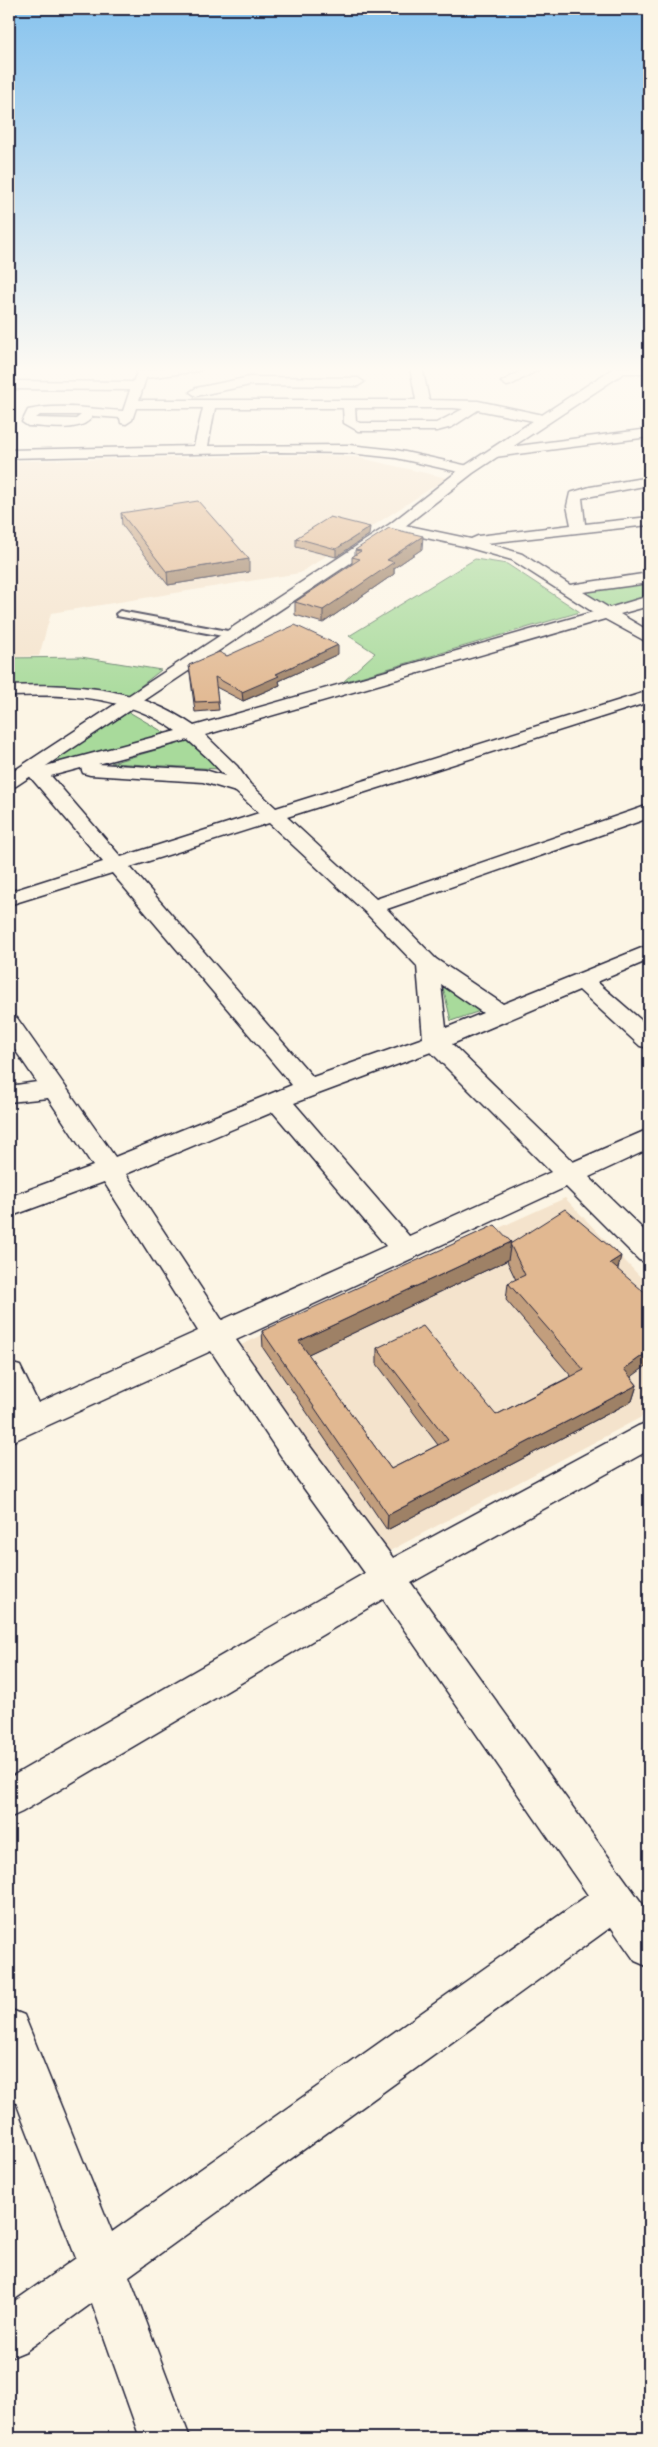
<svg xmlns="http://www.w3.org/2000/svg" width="658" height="2447" font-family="'Indie Flower',sans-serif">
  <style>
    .built { fill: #f4e3cc }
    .green { fill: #a8da9b; stroke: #657e6b }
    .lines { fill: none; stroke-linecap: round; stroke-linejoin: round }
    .service-casing { stroke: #22223b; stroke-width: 4 }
    .minor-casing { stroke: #22223b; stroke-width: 3 }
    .tertiary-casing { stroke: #22223b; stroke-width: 3 }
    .service { fill: #fcf5e5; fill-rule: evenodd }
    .minor { fill: #fcf5e5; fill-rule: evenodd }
    .tertiary { fill: #fcf5e5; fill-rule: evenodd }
    .wall { fill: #c29e7d; stroke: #22223b; fill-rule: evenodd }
    .shaded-wall { fill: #9e8166; stroke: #22223b }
    .building { fill: #e1b891; stroke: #22223b }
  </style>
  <rect width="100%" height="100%" fill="#fcf5e5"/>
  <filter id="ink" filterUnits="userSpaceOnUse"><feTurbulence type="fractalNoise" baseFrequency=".02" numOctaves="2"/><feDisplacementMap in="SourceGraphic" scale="10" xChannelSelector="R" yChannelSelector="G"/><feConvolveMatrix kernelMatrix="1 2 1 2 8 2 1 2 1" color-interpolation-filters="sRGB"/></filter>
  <g filter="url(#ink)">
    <path class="built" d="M318,455L356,457L447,478L300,573L51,613L39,656L9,657V461Z
      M565,1198L649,1286V1413L382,1555L241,1345Z"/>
    <path class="green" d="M475,559L507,564L580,612L343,682L375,653L349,636Z
      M649,582V596L606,608L580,591Z
      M81,657L161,670L128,696L64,686L9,687V658Z
      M129,712L165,733L61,765L52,762Z
      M187,741L219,769L111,763Z
      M441,979L480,1011L451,1021Z"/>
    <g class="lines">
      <defs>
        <path id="service" d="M120,611L233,632L238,635L233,638L117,616L116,614Z"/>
        <path id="minor" d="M173,367H205L199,371L146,378L139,400H416L410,367H422L429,400L478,401L548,416L549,419L543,423L478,410L452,427L437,431H358L344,423L343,408H215L208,446L349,445L396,450L473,467L475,470L468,474L396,458L349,453L280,452L9,458V450L194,446L203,408H136L132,420L126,424L121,423L120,418L93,416C82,434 47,426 28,426L22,422L28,410C59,403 91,409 123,411L130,390L9,389V381L133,382L137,372ZM355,408H453L463,409L436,423H360L356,421ZM40,415H81L76,419L36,418Z
          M528,367H543L511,385L507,386L501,382Z
          M250,377L358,378L364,382L358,386L250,385L196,396L190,392L196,388Z
          M649,429V437L495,457L488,453L495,449Z
          M649,477V485L582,498L585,524L649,517V525L487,543L522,554L570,585L649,573V583L583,592L609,608L649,596V606L620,614L649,631V643L605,619L205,735L237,766L250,784L276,808L649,691V702L287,817L376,899L649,805V818L387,909L436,959L503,1004L649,945V960L597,982L649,1027V1048L640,1046L579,990L452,1044L573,1162L649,1129V1149L589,1177L649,1235V1263L639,1260L566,1187L236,1340L307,1442L393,1558L638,1426L649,1422V1450L411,1583L649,1913V1967L635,1961L611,1927L129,2276L190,2438H140L92,2303L26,2351L9,2358V2305L76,2258L9,2084V2009L24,2015L112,2232L588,1895L383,1599L22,1812L9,1818V1778L365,1573L285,1462L211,1351L9,1443V1416L13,1414L9,1406V1363L20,1366L38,1403L198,1331L104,1182L9,1217V1197L93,1166L48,1098L9,1102V1086L37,1082L9,1041V1015L17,1018L115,1157L292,1085L112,873L9,905V892L103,862L26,772L23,768L26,764L33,762L42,767L176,731C126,695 68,694 9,696V686C74,683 139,687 194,726L593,612L512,560L463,546L390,530L388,527L395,523L471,539L478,536L571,525L567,506L570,493L590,487ZM188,740L208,758L225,776L205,770L98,764ZM81,768L83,773L90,775L203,782L236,792L259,813L121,857L51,776ZM269,823L365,912L417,966L423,1038L313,1077L130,867ZM441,984L483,1013L446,1028ZM431,1052L551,1172L409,1236L294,1103ZM273,1112L386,1246L222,1320L126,1174Z"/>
        <path id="tertiary" d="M615,367L649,368L646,373H624L473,473L400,530L16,786L9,788V774L390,524L463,467Z"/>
      </defs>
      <use href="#service" class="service-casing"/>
      <use href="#minor" class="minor-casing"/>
      <use href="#tertiary" class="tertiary-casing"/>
      <use href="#service" class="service"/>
      <use href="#minor" class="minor"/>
      <use href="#tertiary" class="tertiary"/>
    </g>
    <path class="wall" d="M121,513L249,572L168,585L122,525Z
      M369,535L336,557L296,547V538Z
      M422,549L394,568V574L323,623L295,615V602L352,565V557L355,555V550Z
      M338,654L279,681L280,685L243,701L216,687L219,710L195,712L189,665L227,656Z
      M510,1244L618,1270L631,1377L637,1385L632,1401L387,1530L263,1348L262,1331ZM508,1260L507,1261L516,1280L508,1283L506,1300L571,1376L496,1415L377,1348V1364L438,1445L391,1469L308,1354Z"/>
    <path class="shaded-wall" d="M370,527L369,535L336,557V549Z
      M423,536L422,549L394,568V574L323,623V610L387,560Z
      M249,559V572L168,585L167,572Z
      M338,645V654L279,681L280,685L243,701L242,692L276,674Z
      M511,1242L508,1260L300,1358L299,1341Z
      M621,1256L617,1273L610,1263Z
      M649,1351V1364L619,1386L624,1369Z
      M637,1385L632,1401L387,1530L388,1515Z"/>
    <path class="building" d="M198,501L249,559L167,572L121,513Z
      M330,517L370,527L336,549L296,538Z
      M389,528L423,536L387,560L394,562L323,610L295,602L360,559L352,557L361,551L355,550Z
      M295,625L338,645L276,674L279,676L242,692L215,677L218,701L195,702L189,665L219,652L227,656Z
      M565,1209L621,1256L610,1263L649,1296V1351L624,1369L637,1385L388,1515L262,1331L495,1225L511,1242L299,1341L391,1469L448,1440L377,1348L423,1326L496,1415L584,1370L508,1283L525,1275L510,1244Z"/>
  </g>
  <linearGradient id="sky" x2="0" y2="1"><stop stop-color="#87c3ee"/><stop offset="0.52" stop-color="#fefaf3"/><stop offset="1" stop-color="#fefaf3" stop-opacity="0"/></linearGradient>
  <rect width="658" height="710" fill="url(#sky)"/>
  <rect width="658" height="2447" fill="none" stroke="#fcf5e5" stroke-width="30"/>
  <rect x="15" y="15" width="628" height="2417" fill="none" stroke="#22223b" stroke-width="2" filter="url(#ink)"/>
</svg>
